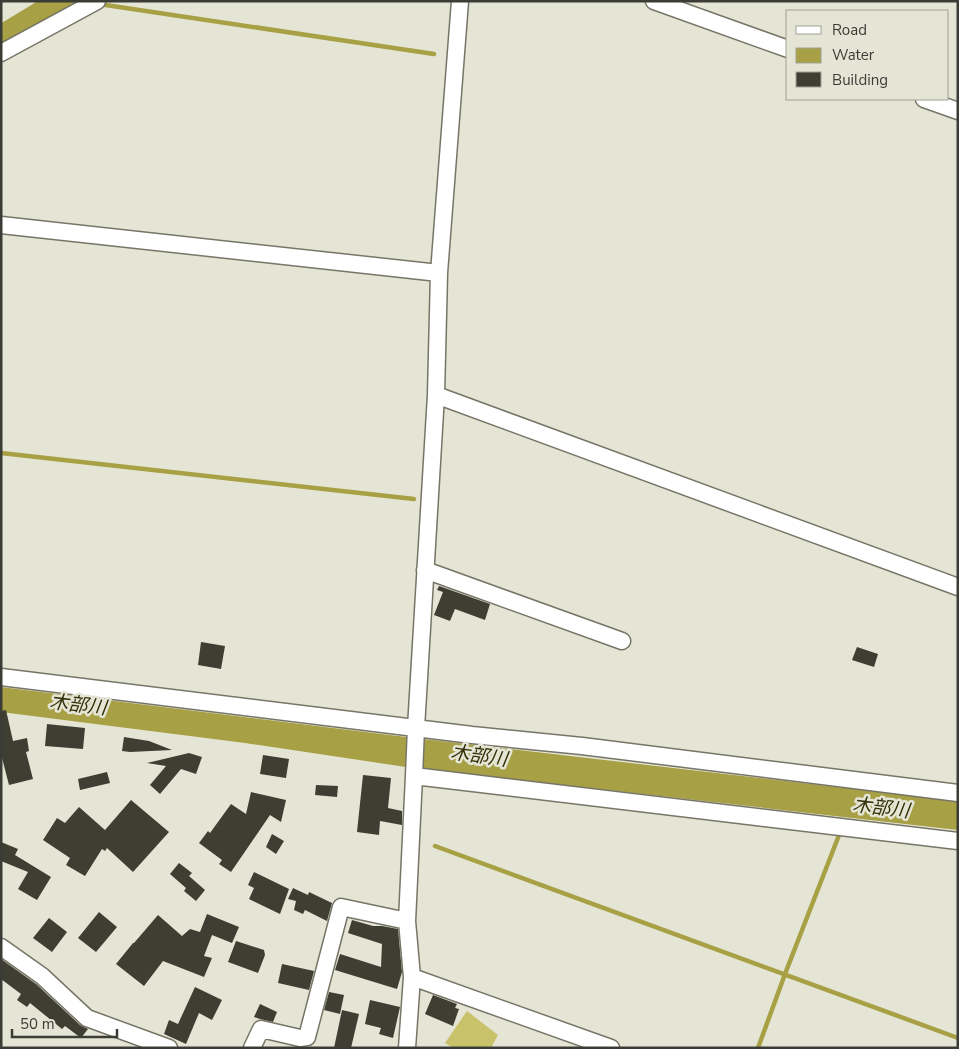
<svg xmlns="http://www.w3.org/2000/svg" width="959" height="1049" font-family="'Nunito Sans','Noto Sans JP',sans-serif">
  <style>
    .green { fill: #c8c26b }
    .water { fill: #a7a044 }
    .lines { fill: none; stroke-linecap: round; stroke-linejoin: round }
    .stream { stroke: #a7a044; stroke-width: 4.5 }
    .river { stroke: #a7a044; stroke-width: 25 }
    .building { fill: #3f3e32 }
    .minor-casing { stroke: #767567; stroke-width: 19 }
    .minor { stroke: #fff; stroke-width: 16 }
    .labels { text-anchor: middle; dominant-baseline: central; stroke-width: 5; stroke-linejoin: round; paint-order: stroke }
    .water-label { font-size: 19px; font-style: italic; fill: #333007; stroke: #e5e5d5 }
  </style>
  <rect width="100%" height="100%" fill="#e5e5d5"/>
  <path class="green" d="M467,1011L498,1035L491,1048H453L445,1043Z"/>
  <path class="water" d="M1,687L406,737L958,801V830L406,767L245,743L1,712Z"/>
  <g class="lines">
    <path class="stream" d="M99,4L434,54
      M1,453L414,499
      M435,846L958,1038
      M758,1048L785,974L841,830"/>
    <path class="river" d="M1,38L62,1"/>
  </g>
  <path class="building" d="M439,586L490,604L485,620L455,609L450,621L434,615L443,592L437,590Z
    M201,642L225,646L221,669L198,665Z
    M857,647L878,654L874,667L852,660Z
    M6,710L13,741L27,738L29,751L26,752L33,779L9,785L1,754V711Z
    M47,724L85,728L83,749L45,746Z
    M124,737L149,741L172,750L130,752L122,751Z
    M189,753L202,757L196,774L181,769L160,794L150,785L166,766L147,763Z
    M263,755L289,759L286,778L260,774Z
    M107,772L110,783L80,790L78,779Z
    M363,775L391,778L388,808L402,811V825L380,821L379,835L357,832Z
    M316,785L338,786L337,797L315,795Z
    M251,792L286,800L281,822L270,815L231,872L219,864L222,860L199,843L208,831L210,833L231,804L246,814Z
    M131,800L169,832L133,872L107,848L105,851L102,849L85,876L66,865L70,858L43,840L57,818L65,823L79,807L105,830Z
    M272,834L284,841L276,854L266,847Z
    M1,842L18,849L15,855L51,877L37,900L18,889L28,872L1,861Z
    M179,863L192,873L189,876L205,890L196,901L184,891L186,888L170,874Z
    M254,872L289,889L280,914L249,899L254,888L248,885Z
    M293,888L308,895L309,892L332,903L327,921L305,910L303,914L294,910L296,901L288,899Z
    M99,912L117,927L96,952L78,938Z
    M207,914L239,927L232,943L212,935L204,956L212,958L204,977L163,961L144,986L116,964L133,943H134L158,915L182,936L190,929L200,932Z
    M49,918L67,932L52,952L33,938Z
    M352,920L373,926H382L398,929L402,972L397,989L335,970L340,954L381,967L382,944L348,933Z
    M236,941L264,950L265,955L258,973L228,962Z
    M1,959L36,984L80,1025L88,1029L81,1038L65,1026L62,1029L30,1003L27,1007L17,1000L21,994L1,979Z
    M282,964L314,971L309,990L278,983Z
    M195,987L222,1000L212,1020L199,1013L186,1044L164,1034L169,1020L178,1024Z
    M329,992L344,995L340,1014L324,1010Z
    M433,995L457,1004L455,1008L459,1009L453,1026L425,1014Z
    M370,1000L400,1007L393,1038L379,1034L381,1028L365,1024Z
    M260,1004L277,1012L273,1022L260,1019L254,1017Z
    M342,1010L359,1014L351,1048H334Z"/>
  <g class="lines">
    <defs>
      <path id="minor" d="M654,1L788,49
        M1,53L97,1
        M924,99L958,111
        M1,225L439,273
        M436,395L958,587
        M425,570L622,641
        M1,677L472,735L582,746L958,793
        M414,776L958,841
        M1,947L42,976L87,1018L169,1048
        M412,977L611,1048
        M252,1048L261,1029L300,1038L307,1037L341,907L407,921
        M407,1048L412,977L407,921L414,776L416,728L436,395L439,273L460,1"/>
    </defs>
    <use href="#minor" class="minor-casing"/>
    <use href="#minor" class="minor"/>
  </g>
  <g class="labels">
    <g class="water-label">
      <text transform="translate(78 705) rotate(7)">木部川</text>
      <text transform="translate(479 756) rotate(8)">木部川</text>
      <text transform="translate(881 808) rotate(7)">木部川</text>
    </g>
  </g>
  <rect width="959" height="1049" fill="none" stroke="#3c3c36" stroke-width="5"/>
  <rect x="786" y="10" width="162" height="90" fill="#e5e5d5" stroke="#a1a195"/>
  <rect x="796" y="26" width="25" height="8" fill="#ffffff" stroke="#a1a195"/>
  <text x="832" y="35" font-size="15" fill="#3c3c36">Road</text>
  <rect x="796" y="48" width="25" height="15" fill="#a7a044" stroke="#a1a195"/>
  <text x="832" y="60" font-size="15" fill="#3c3c36">Water</text>
  <rect x="796" y="72" width="25" height="15" fill="#3f3e32" stroke="#a1a195"/>
  <text x="832" y="85" font-size="15" fill="#3c3c36">Building</text>
  <path d="M12 1029v8h105v-8" fill="none" stroke="#3c3c36" stroke-width="2.5"/>
  <text x="20" y="1029" font-size="15" fill="#3c3c36" stroke="#e5e5d5" stroke-width="4" paint-order="stroke">50 m</text>
</svg>
